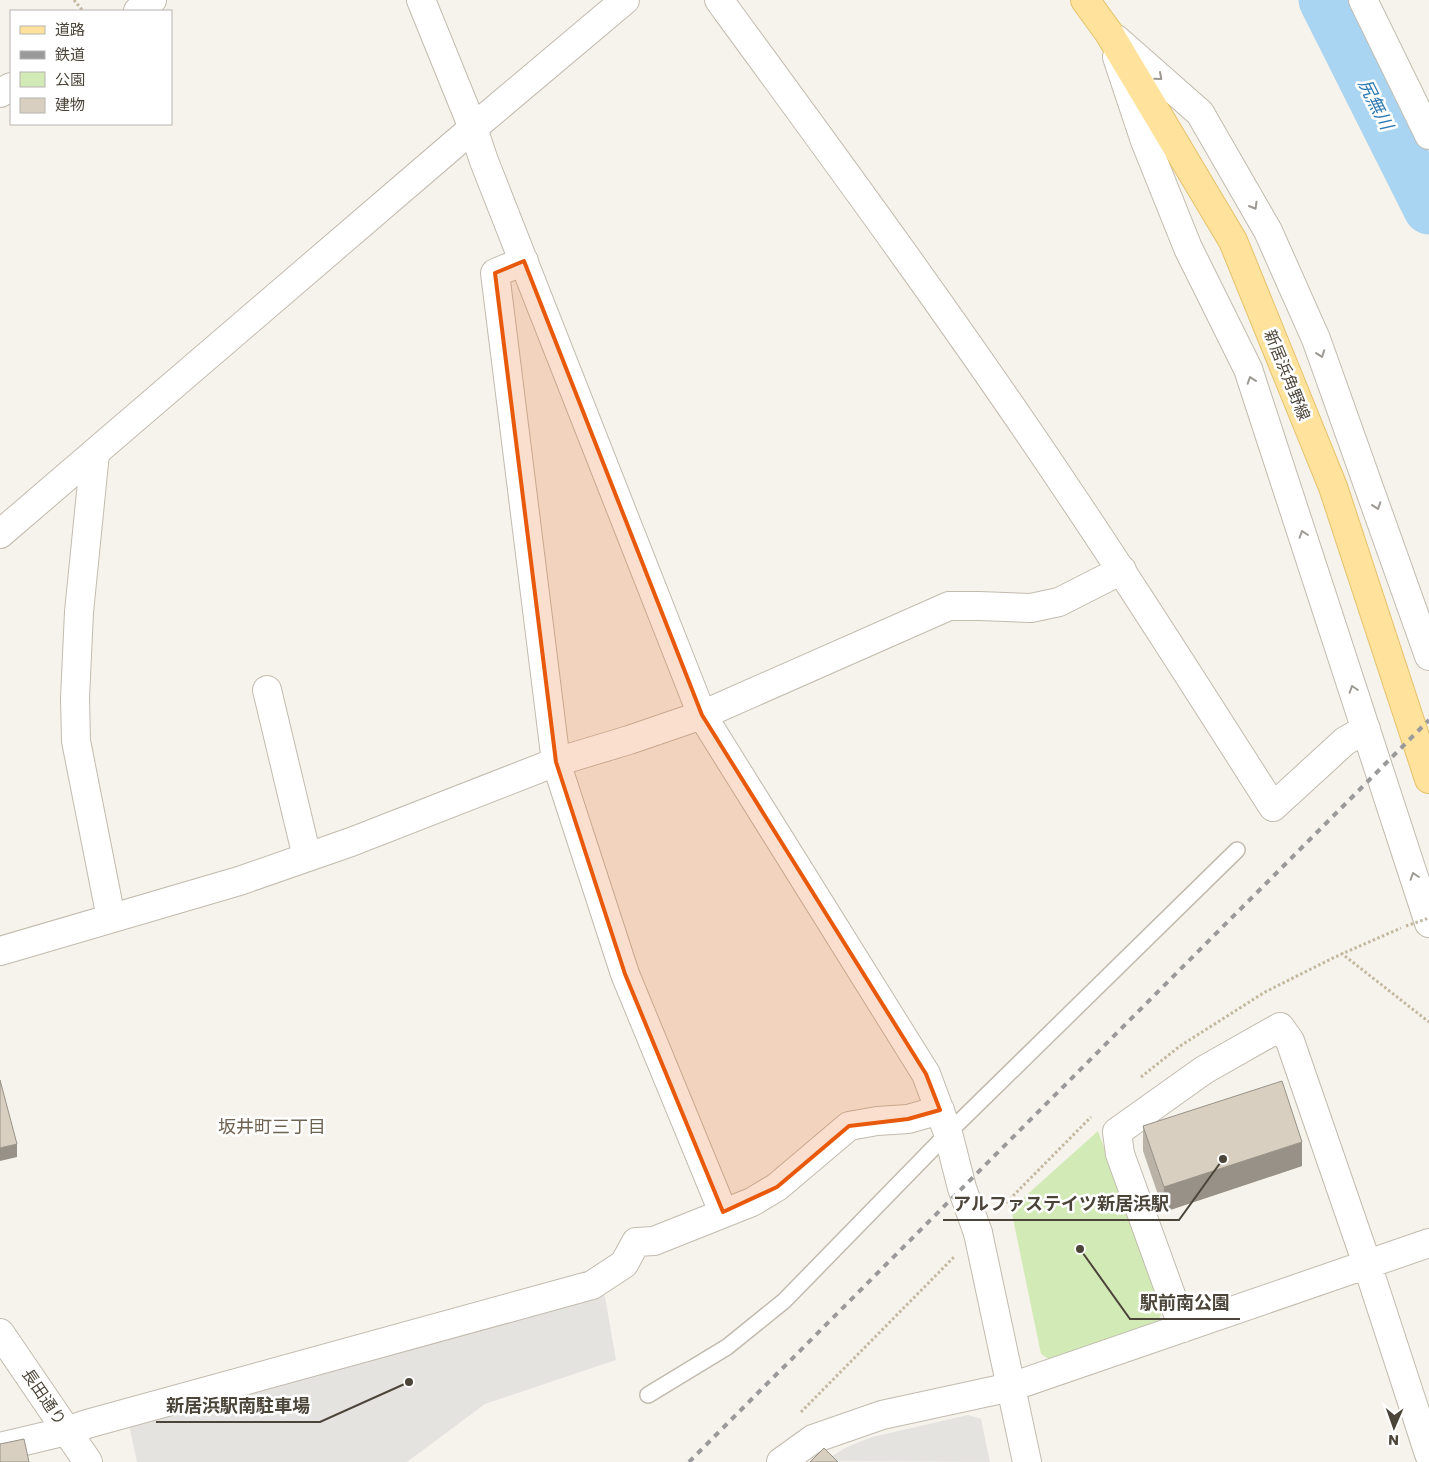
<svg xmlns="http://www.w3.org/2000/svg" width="1429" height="1462" font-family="Poppins,'Noto Sans JP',sans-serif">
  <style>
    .green { fill: #d2eab5 }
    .parking { fill: #e5e3e0 }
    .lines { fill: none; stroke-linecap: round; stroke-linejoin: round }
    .river { stroke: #a9d4f2; stroke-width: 51 }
    .service-casing { stroke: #c2bbae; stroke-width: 18 }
    .minor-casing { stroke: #c2bbae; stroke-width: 30 }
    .tertiary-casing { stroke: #c2bbae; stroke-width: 30 }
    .primary-casing { stroke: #e6c16a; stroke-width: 30 }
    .path { stroke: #c4b79f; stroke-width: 3; stroke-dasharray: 2.5 2.5; stroke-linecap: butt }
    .service { stroke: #fff; stroke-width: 15 }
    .minor { stroke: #fff; stroke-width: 28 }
    .tertiary { stroke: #fff; stroke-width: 28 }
    .primary { stroke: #ffe39c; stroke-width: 28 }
    .rail { stroke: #9a9a9a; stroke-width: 4; stroke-dasharray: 6 6; stroke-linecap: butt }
    .path-bridge { stroke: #c4b79f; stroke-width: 3; stroke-dasharray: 2.5 2.5; stroke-linecap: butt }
    .wall { fill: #bab2a6 }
    .shaded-wall { fill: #979187 }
    .building { fill: #d8cfc1; stroke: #979187 }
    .oneway { stroke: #9c9892 }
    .marked { fill: #e8590c; fill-opacity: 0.2; stroke: #e8590c; stroke-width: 4; stroke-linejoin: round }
    .labels { text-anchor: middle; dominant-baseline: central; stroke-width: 5; stroke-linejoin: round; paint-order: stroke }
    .street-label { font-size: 16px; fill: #4b4439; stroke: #fff }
    .water-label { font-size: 18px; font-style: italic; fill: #2e7ab2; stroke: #fff }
    .neighbourhood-label { font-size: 18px; fill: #6e6250; stroke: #fff }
    .leader { fill: none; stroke: #4b4439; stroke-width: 2 }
    .callout-dot { fill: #4b4439; stroke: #fff; stroke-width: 2 }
    .callout-label { font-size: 18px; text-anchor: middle; font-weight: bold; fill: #4b4439; stroke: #fff; stroke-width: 5; stroke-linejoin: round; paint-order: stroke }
  </style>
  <rect width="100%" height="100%" fill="#f6f3ec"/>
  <path class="green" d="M1098,1131L1164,1310L1154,1327L1053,1362L1041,1354L1011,1209Z"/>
  <path class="parking" d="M604,1291L616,1360L485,1404L407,1462H137L128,1420Z
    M968,1415L981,1419L990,1462L824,1461L847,1447L872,1437Z"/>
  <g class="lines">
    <path class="river" d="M1324,0L1429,209"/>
    <defs>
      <path id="service" d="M648,1395L727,1347L784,1301L948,1133L1237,850"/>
      <path id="minor" d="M421,0L473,128L484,161L702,715L926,1074L948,1133L962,1188L978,1233
        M719,0C837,161 956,323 1067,489C1138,594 1205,701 1273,807L1345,741L1366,729
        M1363,0L1429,135
        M138,11L152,0
        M1116,39L1200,113L1268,231L1316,339L1429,656
        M1117,57L1145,141L1188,248L1248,369L1429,923
        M0,93L11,87
        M524,261L495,273L556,762L625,974L723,1212
        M95,453L79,612L75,698L76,741L111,918
        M267,690L307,857
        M0,951L239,881L351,842L556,762L629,740L702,715L949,606H979L1031,608L1059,602L1122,570
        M1183,1328L1120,1154L1117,1132L1204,1070L1280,1027L1290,1041L1367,1264L1429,1454
        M0,1447L67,1431L87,1424L592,1285L624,1264L636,1242L654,1241L752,1202L777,1187L849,1126L877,1121L908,1119L940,1110
        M781,1462L813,1439L882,1415L1011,1387L1429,1243"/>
      <path id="tertiary" d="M0,534L473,128L625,0
        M978,1233L1027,1462
        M0,1333L88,1462"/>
      <path id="primary" d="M1085,0L1109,33L1233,241L1333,487L1429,779"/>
    </defs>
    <use href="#service" class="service-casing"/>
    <use href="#minor" class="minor-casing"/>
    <use href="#tertiary" class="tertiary-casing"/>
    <use href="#primary" class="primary-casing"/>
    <path class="path" d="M74,0L83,11
      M1341,953L1429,1022
      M1141,1077L1180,1046L1265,992L1335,957L1401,928
      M999,1210L1091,1117
      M801,1412L955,1256"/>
    <use href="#service" class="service"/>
    <use href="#minor" class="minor"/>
    <use href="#tertiary" class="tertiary"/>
    <use href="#primary" class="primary"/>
    <path class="rail" d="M689,1462L1429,720"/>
    <path class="path-bridge" d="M1406,926L1429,918"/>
  </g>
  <path class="wall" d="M1143,1126L1302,1166L1164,1212L1143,1151Z"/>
  <path class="shaded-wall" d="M1302,1142V1166L1164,1212V1187Z
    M17,1144V1157L0,1161V1148Z"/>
  <path class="building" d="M0,1080L17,1144L0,1148Z
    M1282,1081L1302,1142L1164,1187L1143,1126Z
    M24,1439L29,1462H0V1444Z
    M824,1448L838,1462H810Z"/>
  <defs><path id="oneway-chevron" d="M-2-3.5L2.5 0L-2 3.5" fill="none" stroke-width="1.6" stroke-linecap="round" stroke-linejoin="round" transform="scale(1.25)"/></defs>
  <g class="oneway">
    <use href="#oneway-chevron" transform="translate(1159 77) rotate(41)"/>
    <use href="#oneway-chevron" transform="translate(1254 206) rotate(60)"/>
    <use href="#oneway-chevron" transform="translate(1321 354) rotate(70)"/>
    <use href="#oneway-chevron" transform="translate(1251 380) rotate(-109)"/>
    <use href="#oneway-chevron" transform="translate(1377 506) rotate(71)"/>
    <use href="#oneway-chevron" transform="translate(1303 534) rotate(-108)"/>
    <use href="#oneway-chevron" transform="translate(1353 689) rotate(-108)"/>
    <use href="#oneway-chevron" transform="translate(1414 876) rotate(-108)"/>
  </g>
  <path class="marked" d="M524,261L702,715L926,1074L940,1110L908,1119L849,1126L777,1187L723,1212L625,974L556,762L495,273Z"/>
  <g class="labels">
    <g class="street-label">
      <text transform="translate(1287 375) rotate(68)">新居浜角野線</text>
      <text transform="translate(44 1397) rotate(56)">長田通り</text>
    </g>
    <g class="water-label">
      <text transform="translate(1376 104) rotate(63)">尻無川</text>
    </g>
    <g class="neighbourhood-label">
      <text x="272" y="1126">坂井町三丁目</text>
    </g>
  </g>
  <path class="leader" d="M1223 1159L1179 1220H943M1080 1249L1130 1319H1240M409 1382L320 1422H156"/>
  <g class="callout-dot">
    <circle cx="1223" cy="1159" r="5"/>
    <circle cx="1080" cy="1249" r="5"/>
    <circle cx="409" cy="1382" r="5"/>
  </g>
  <g class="callout-label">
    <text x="1061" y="1210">アルファステイツ新居浜駅</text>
    <text x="1185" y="1309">駅前南公園</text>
    <text x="238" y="1412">新居浜駅南駐車場</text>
  </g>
  <rect x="10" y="10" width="162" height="115" fill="#ffffff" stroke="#b7b4b0"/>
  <rect x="20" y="26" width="25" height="8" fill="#ffe39c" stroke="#b7b4b0"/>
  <text x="55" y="35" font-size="15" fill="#4b4439">道路</text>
  <rect x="20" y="51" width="25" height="8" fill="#9a9a9a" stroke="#b7b4b0"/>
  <text x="55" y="60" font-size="15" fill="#4b4439">鉄道</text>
  <rect x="20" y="72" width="25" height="15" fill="#d2eab5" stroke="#b7b4b0"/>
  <text x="55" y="85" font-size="15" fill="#4b4439">公園</text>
  <rect x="20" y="98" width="25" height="15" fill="#d8cfc1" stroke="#b7b4b0"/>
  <text x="55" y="110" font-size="15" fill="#4b4439">建物</text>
  <g transform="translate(1394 1427) rotate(182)" stroke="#ffffff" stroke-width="4" paint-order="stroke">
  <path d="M0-4L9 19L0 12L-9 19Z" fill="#4b4439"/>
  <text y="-8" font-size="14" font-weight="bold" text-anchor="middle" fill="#4b4439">N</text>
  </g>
</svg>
